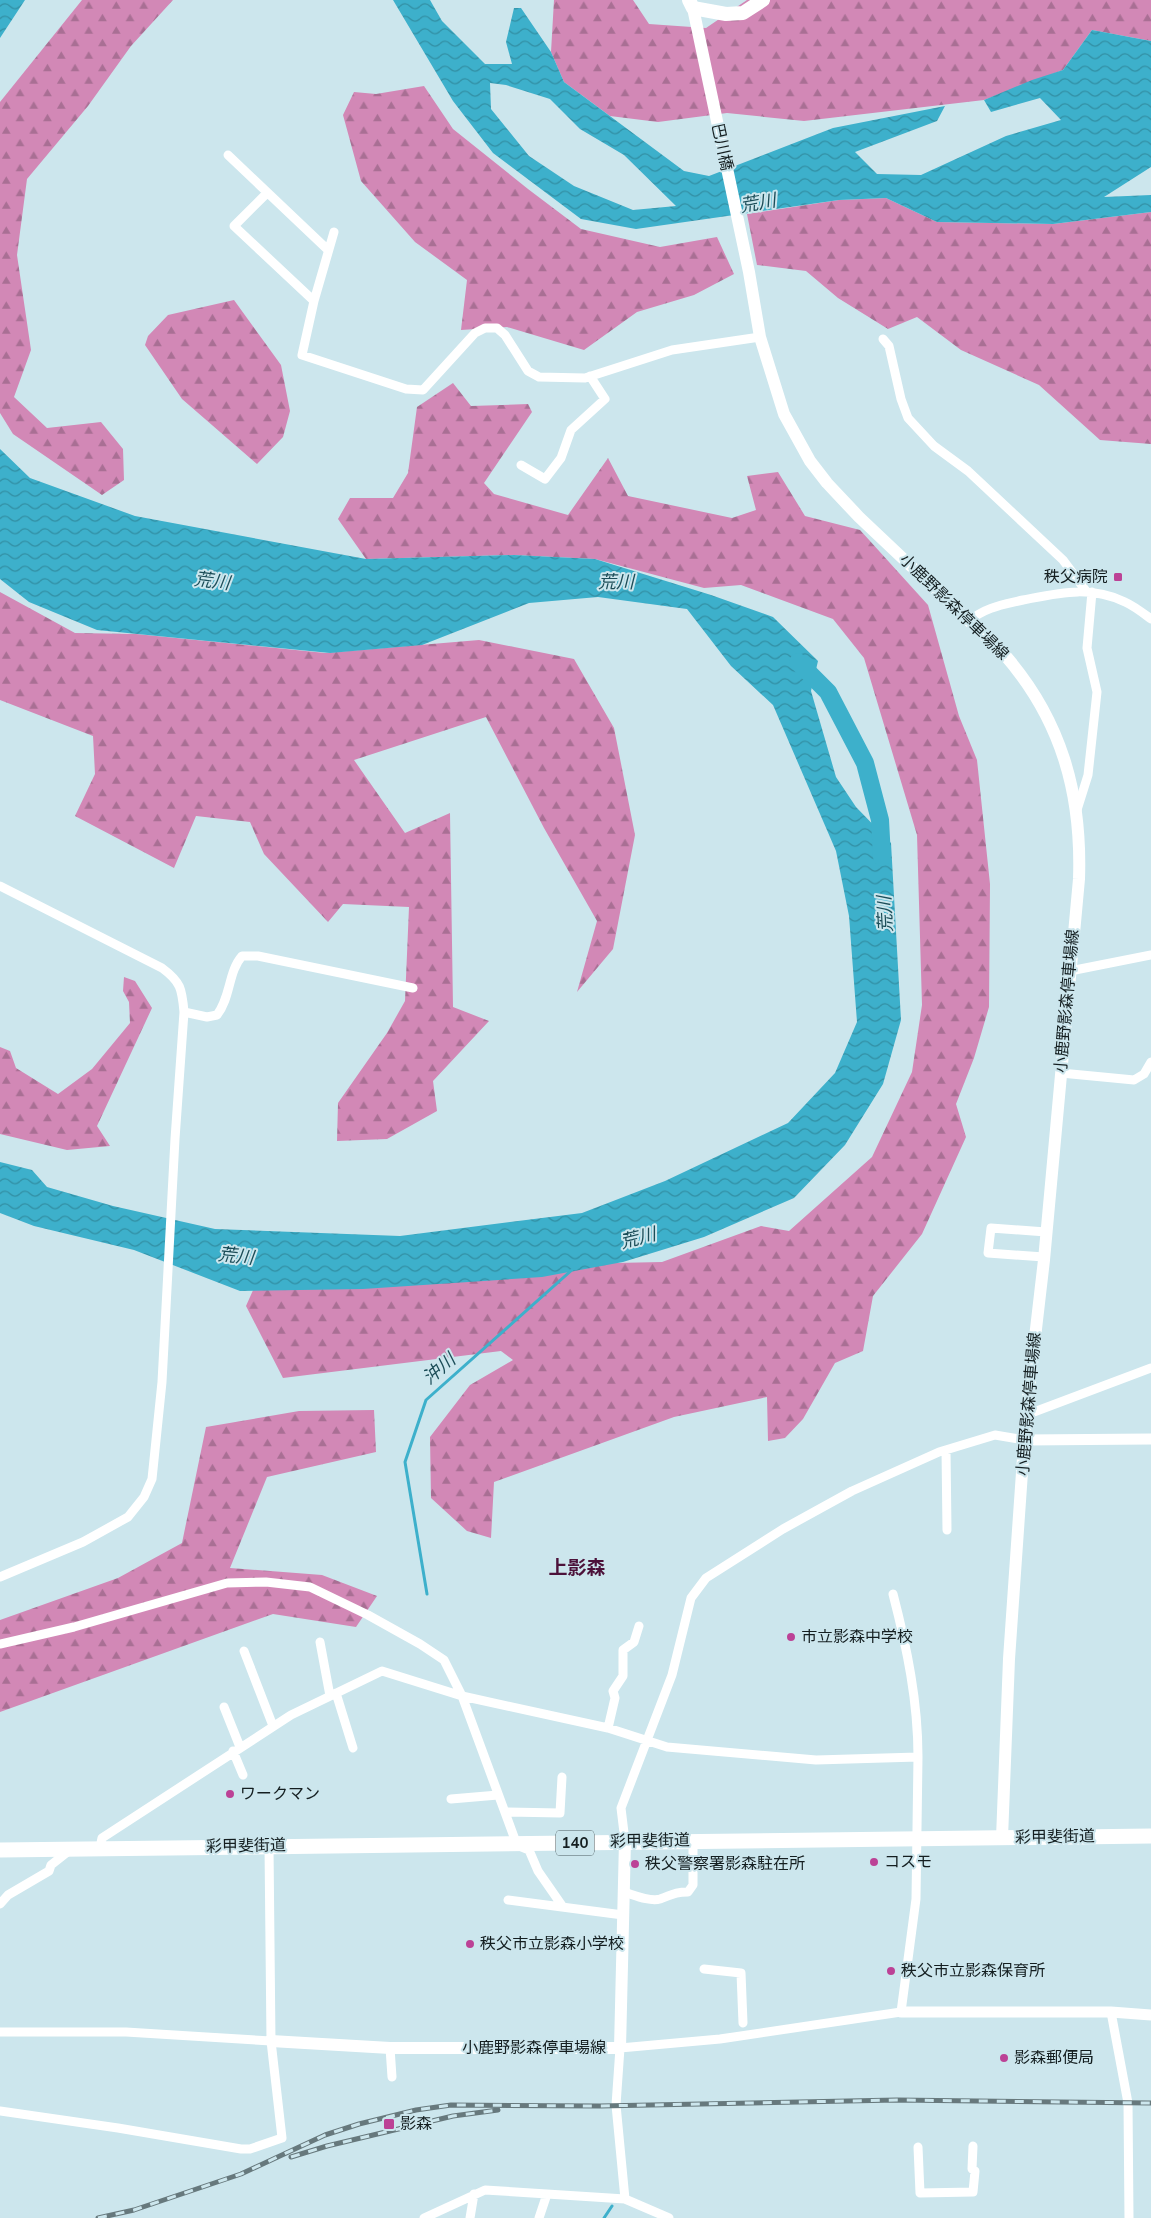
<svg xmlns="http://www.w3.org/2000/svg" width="1151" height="2218" font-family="'Nunito Sans','Noto Sans JP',sans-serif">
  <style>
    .forest { fill: url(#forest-firs) }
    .water { fill: url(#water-waves); fill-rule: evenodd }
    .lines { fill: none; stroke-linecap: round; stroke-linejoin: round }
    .stream { stroke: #3db0cb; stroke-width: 3 }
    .river { stroke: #3db0cb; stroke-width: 18 }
    .minor { stroke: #fff; stroke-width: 9 }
    .tertiary { stroke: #fff; stroke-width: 11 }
    .secondary { stroke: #fff; stroke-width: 12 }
    .primary { stroke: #fff; stroke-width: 14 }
    .trunk { stroke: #fff; stroke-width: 15 }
    .rail-casing { stroke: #67797d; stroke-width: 5 }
    .rail { stroke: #cce6ed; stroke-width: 3; stroke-dasharray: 9; stroke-linecap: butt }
    .poi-dot { fill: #bc4296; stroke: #cce6ed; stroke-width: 2 }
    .labels { text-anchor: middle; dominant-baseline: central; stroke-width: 4; stroke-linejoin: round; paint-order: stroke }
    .shield { fill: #cce6ed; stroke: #4b5a5e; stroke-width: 1 }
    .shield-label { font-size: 15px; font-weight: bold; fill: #141e20 }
    .street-label { font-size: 16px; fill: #141e20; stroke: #cce6ed }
    .poi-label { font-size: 16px; fill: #141e20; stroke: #cce6ed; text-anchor: start }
    .water-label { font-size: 18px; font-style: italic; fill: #1c4d58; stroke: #cce6ed }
    .quarter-label { font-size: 19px; font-weight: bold; fill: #4c123a; stroke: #cce6ed }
  </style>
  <defs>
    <pattern id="forest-firs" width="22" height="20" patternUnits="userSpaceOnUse" patternTransform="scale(1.25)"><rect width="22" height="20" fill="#d288b6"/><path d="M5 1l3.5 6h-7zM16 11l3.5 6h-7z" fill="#a96f94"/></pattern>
    <pattern id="water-waves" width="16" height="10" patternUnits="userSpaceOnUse" patternTransform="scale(1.25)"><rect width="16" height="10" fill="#3db0cb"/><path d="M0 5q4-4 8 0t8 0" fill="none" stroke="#328fa4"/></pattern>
  </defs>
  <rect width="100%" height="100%" fill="#cce6ed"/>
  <path class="forest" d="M82,0H173L131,46L88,106L27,179L17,255L31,350L14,397L47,428L101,422L123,449L124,480L102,495L13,434L0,413V102Z
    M554,0H633L649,24L706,28L747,0H1151V41L1092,30L1063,70L984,100L804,121L727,113L658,122L610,116L564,82L551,52Z
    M424,86L453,129L528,189L581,229L660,247L717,237L734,274L694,295L637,312L584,350L507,327L461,330L467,280L415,242L361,181L343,115L354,92L376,94Z
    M886,198L937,222L1053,224L1151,212V444L1100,440L1039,385L961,350L917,317L888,329L838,298L806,271L757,265L747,214L839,200Z
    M234,300L281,365L290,411L283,437L257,464L182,399L145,345L148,336L168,315Z
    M453,383L471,406L528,404L532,412L484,483L494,494L568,515L608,458L628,496L732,518L756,510L747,476L778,472L805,516L860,530L928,605L959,716L977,760L990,884L989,1007L974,1058L956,1104L966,1137L922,1234L873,1296L863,1351L835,1363L803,1419L785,1438L768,1441L767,1397L674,1417L494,1482L491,1538L467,1531L431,1498L430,1437L470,1385L513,1360L501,1351L283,1378L246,1306L258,1279L469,1266L662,1262L761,1226L789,1231L872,1157L912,1072L922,1005L917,835L864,658L833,619L741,585L704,588L595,559L514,555L366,559L338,519L350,498H393L408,473L417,407Z
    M0,592L75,633L136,634L325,653L479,640L574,659L614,728L635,835L613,949L577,992L597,921L544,828L486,717L354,760L405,833L450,813L453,1007L489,1021L433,1081L437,1111L387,1139L337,1141L338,1103L387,1033L405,1001L409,907L343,904L328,922L264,854L250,822L196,816L174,868L75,816L95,774L93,736L0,700Z
    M124,977L135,981L152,1008L97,1126L110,1146L67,1150L0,1134V1047L10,1051L16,1068L58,1094L92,1069L130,1023L129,1002L123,991Z
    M374,1410L376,1452L267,1477L230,1568L322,1575L377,1596L356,1627L273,1614L0,1712V1620L118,1578L182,1543L206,1427L299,1411Z"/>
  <path class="water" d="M0,0H25L0,38Z
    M393,0H430L442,21L485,64H512L506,42L514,8H521L551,52L564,82L684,171L709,176L833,128L945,106L937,121L855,152L877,174L921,175L1006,136L1061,120L1040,98L991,112L984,100L1032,80L1063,70L1092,30L1151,41V167L1104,197L1151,195V212L1053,224L937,222L886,198L839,200L636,229L581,219L493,153L453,101ZM490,83L506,85L550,99L580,129L624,155L676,206L633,210L574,186L529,156L491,109Z
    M0,449L30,478L135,516L366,559L514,555L595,559L711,595L773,617L818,661L811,691L836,777L856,807L891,843L901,1020L883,1084L845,1145L794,1198L704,1237L623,1262L542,1277L363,1289L240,1291L134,1250L34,1226L0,1213V1162L32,1170L47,1187L113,1206L215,1229L400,1236L582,1213L665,1181L788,1123L835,1073L857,1022L849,916L836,851L773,705L731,666L687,609L598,597L529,603L422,645L330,653L97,630L29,602L0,579Z"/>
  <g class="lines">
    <path class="stream" d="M427,1594L405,1462L426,1400L573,1269
      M604,2218L612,2206"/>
    <path class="river" d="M798,662L828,692L865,763L880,820L882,857"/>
    <path class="minor" d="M228,155L328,250
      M267,193L234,226L314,301
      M334,232L314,301L302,355L406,389L423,390L475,333L485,328H497L505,335L528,371L539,377L585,378L672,350L760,337
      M883,339L889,346L901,399L908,418L934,446L968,471L1063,560L1086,591
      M521,465L545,479L561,458L571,430L605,399L590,376
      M969,621C986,607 1002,605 1023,600C1059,593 1089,585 1125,602C1134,606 1143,613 1151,619
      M1077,810L1088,775L1097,692L1087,648L1092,592
      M0,886L162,968C181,982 182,989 184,1012L175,1139L162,1382L152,1479L144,1497L128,1517L83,1542L0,1577
      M1070,971L1151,955
      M184,1012L207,1017L217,1015C231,997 228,972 242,956H258L413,988
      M1061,1073L1134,1080L1144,1074L1151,1062
      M1044,1257L988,1253L991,1228L1046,1232
      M1026,1415L1151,1368
      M946,1450L947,1530
      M893,1594C907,1648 918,1701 918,1757
      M320,1642L330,1696
      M0,1644L74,1627L227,1583L266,1582L310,1587L368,1615L420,1644L444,1660L462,1696L517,1845L529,1850L538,1871L563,1907
      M244,1651L273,1726
      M336,1693L353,1748
      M224,1707L240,1747
      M608,1728L615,1698L613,1691L623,1676V1650L634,1642L639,1626
      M233,1751L243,1775
      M451,1799L498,1795
      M505,1812L560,1813L562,1777
      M625,1841L621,1808L672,1675L691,1598L706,1578L783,1529L852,1491L939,1452L995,1435L1025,1440
      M100,1848L102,1838L291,1715L382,1671L462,1696L608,1728L667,1747L816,1760L918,1757L916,1899L901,2012L720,2039L620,2048L616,2105L625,2199
      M624,1892C634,1895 650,1902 660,1899C672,1895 674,1892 688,1892L693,1885V1841
      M508,1900L623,1915
      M0,1904L8,1895L49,1871L51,1865L70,1850
      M704,1969L741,1973L743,2023
      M1111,2012L1128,2103L1129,2218
      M0,2032H126L271,2041
      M390,2048L392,2077
      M0,2111L118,2128L241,2149H250L282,2138L271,2041L269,1846
      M918,2147L920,2193L973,2192L975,2171L972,2169L973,2146
      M424,2218L485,2190L625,2199L669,2218
      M470,2218L474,2194
      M539,2218L547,2194"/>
    <path class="tertiary" d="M1025,1440L1151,1439
      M901,2012H1111L1151,2015"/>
    <path class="secondary" d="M693,8L749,272L760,337L784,414L810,461L827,483L859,517L1004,654C1061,719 1082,793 1079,879L1044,1260L1026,1415L1009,1659L1002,1838
      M271,2041L390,2048H620L625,1841"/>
    <path class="primary" d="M689,0L693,8L726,14L743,13L763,0"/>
    <path class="trunk" d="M0,1850L1151,1836"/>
    <defs>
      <path id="rail" d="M291,2157L327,2146L453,2116L498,2110
        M98,2218L134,2210L241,2174L325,2135L359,2124L416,2110L451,2105L600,2106L897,2100L1151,2103"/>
    </defs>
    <use href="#rail" class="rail-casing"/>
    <use href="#rail" class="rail"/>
  </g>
  <g class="poi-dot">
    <rect x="1113" y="572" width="10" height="10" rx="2.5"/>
    <circle cx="791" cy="1637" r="5"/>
    <circle cx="230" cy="1794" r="5"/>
    <circle cx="874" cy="1862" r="5"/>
    <circle cx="635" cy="1864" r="5"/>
    <circle cx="470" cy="1944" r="5"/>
    <circle cx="891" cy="1971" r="5"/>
    <circle cx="1004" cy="2058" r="5"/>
    <rect x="383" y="2118" width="12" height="12" rx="2.5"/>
  </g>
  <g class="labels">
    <rect class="shield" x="556" y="1830.5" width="38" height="25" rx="4"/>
    <g class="shield-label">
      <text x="575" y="1843">140</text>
    </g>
    <g class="street-label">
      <text transform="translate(722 147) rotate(78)">巴川橋</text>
      <text transform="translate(954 607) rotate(44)">小鹿野影森停車場線</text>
      <text transform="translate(1067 1001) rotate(-85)">小鹿野影森停車場線</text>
      <text transform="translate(1029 1404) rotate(-85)">小鹿野影森停車場線</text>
      <text transform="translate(1055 1837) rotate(-1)">彩甲斐街道</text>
      <text transform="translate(650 1841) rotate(-1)">彩甲斐街道</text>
      <text transform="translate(246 1846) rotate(-1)">彩甲斐街道</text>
      <text x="534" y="2048">小鹿野影森停車場線</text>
    </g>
    <g class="poi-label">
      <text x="1108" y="577" text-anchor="end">秩父病院</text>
      <text x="801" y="1637">市立影森中学校</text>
      <text x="240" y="1794">ワークマン</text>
      <text x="884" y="1862">コスモ</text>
      <text x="645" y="1864">秩父警察署影森駐在所</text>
      <text x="480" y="1944">秩父市立影森小学校</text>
      <text x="901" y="1971">秩父市立影森保育所</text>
      <text x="1014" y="2058">影森郵便局</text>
      <text x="400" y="2124">影森</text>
    </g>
    <g class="water-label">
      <text transform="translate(758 203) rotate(-10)">荒川</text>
      <text transform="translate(212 581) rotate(7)">荒川</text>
      <text x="616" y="582">荒川</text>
      <text transform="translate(885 914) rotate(-93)">荒川</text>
      <text transform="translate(638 1238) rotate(-14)">荒川</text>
      <text transform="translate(236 1256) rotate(6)">荒川</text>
      <text transform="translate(439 1369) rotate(-41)">沖川</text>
    </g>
    <g class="quarter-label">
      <text x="577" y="1568">上影森</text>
    </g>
  </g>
</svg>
